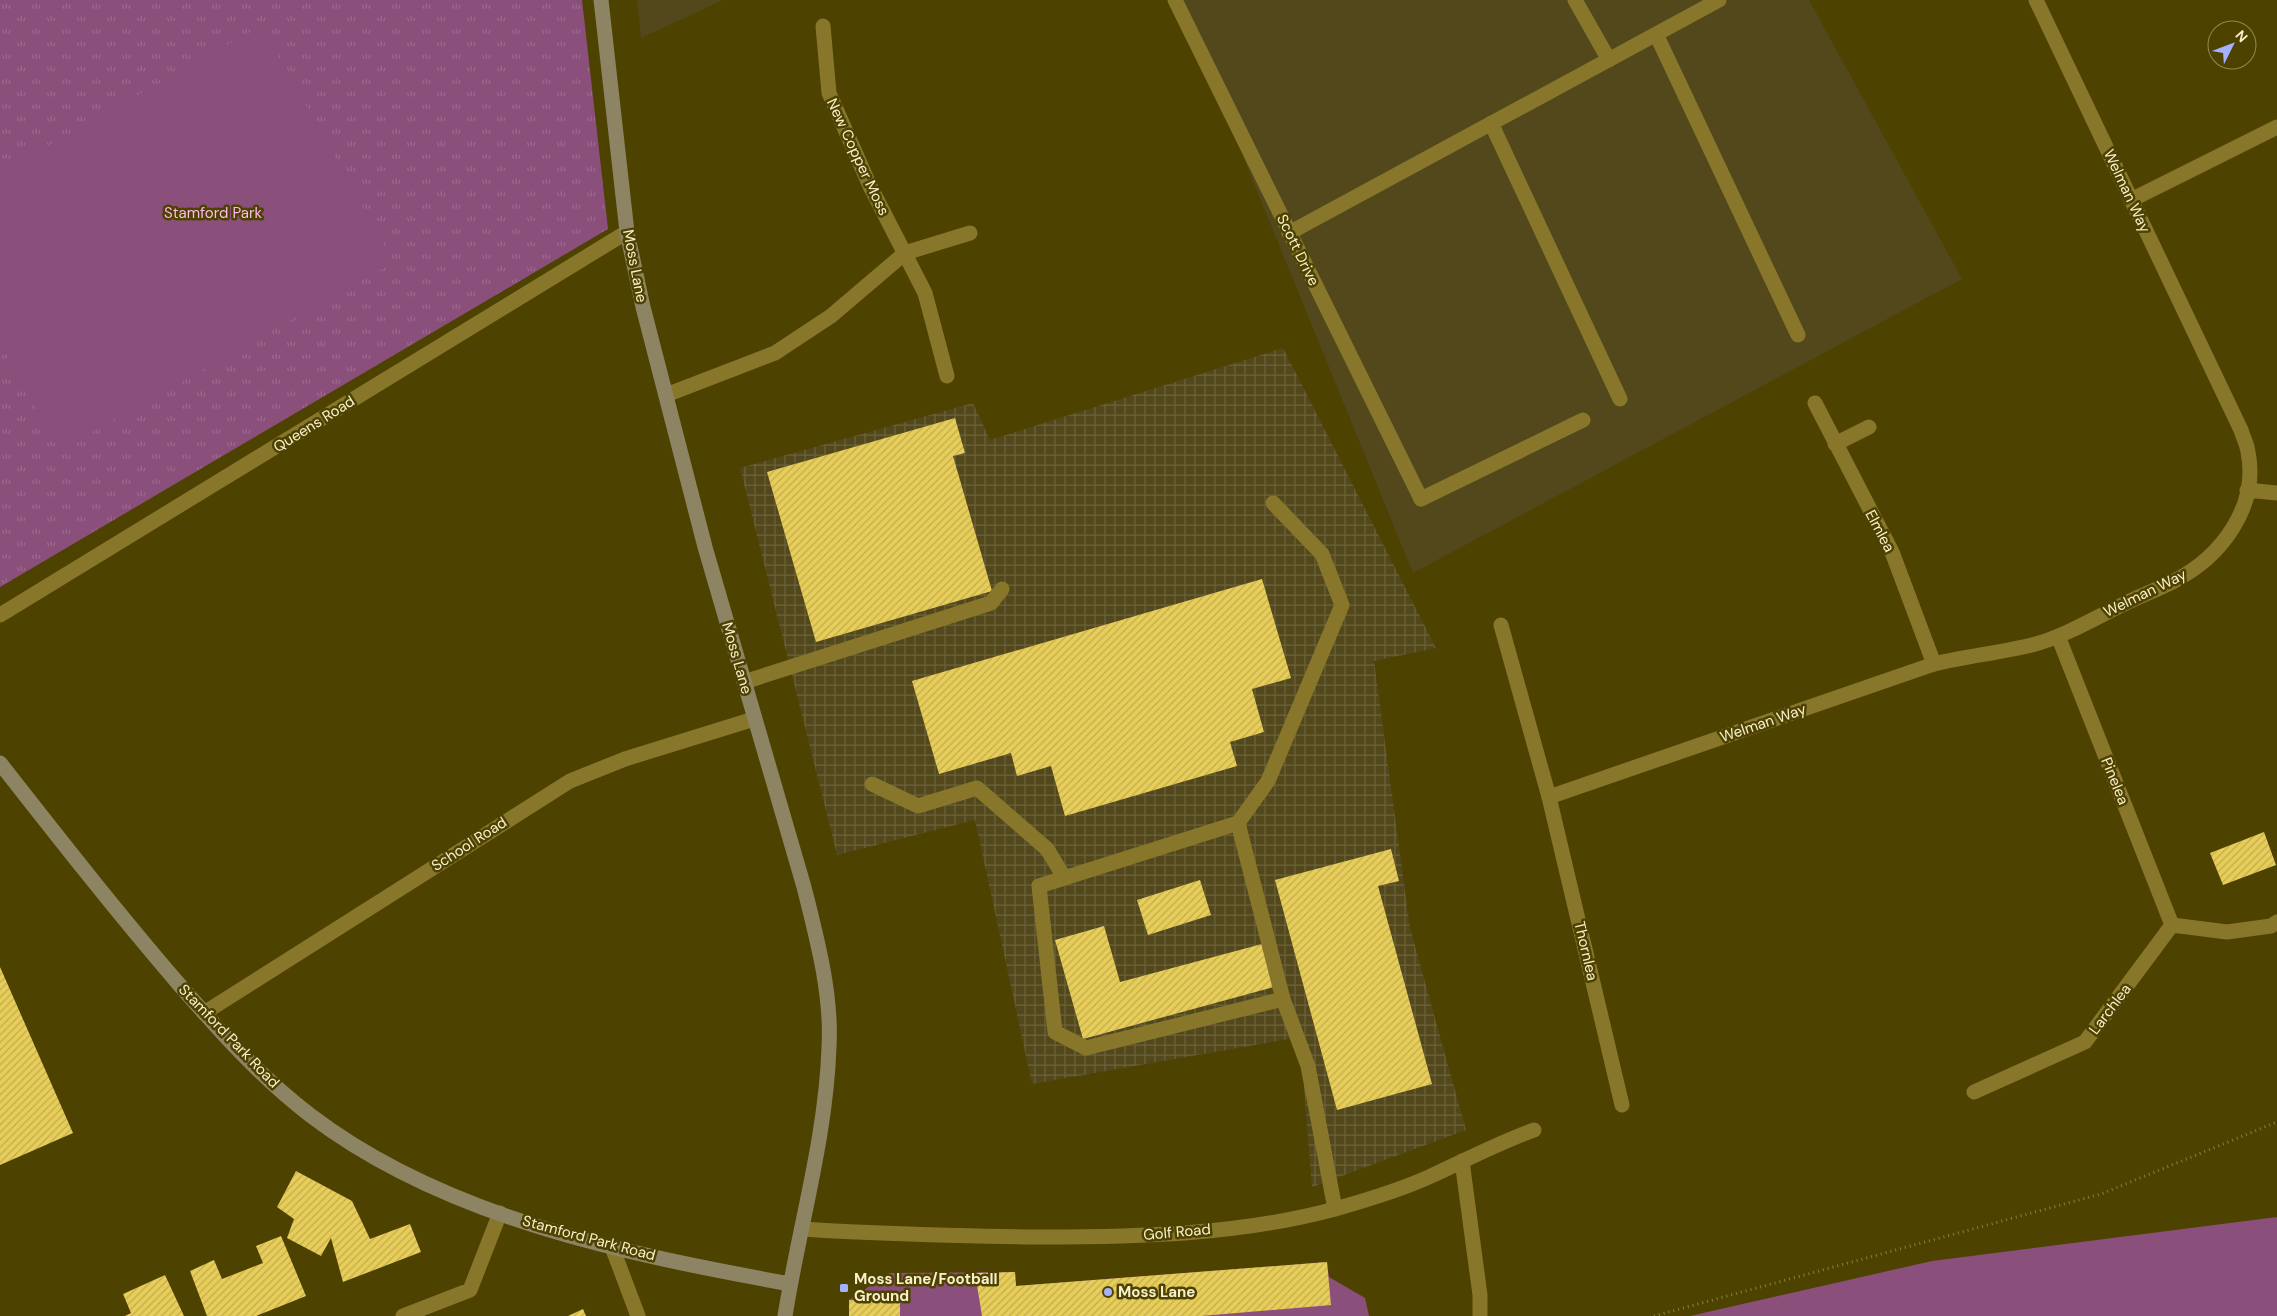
<svg xmlns="http://www.w3.org/2000/svg" width="2277" height="1316" font-family="'DM Sans',sans-serif">
  <style>
    .built { fill: #52481c }
    .industrial { fill: url(#industrial-grid) }
    .park { fill: url(#park-tufts) }
    .garden { fill: #8b4f7c }
    .building { fill: url(#building-hatch) }
    .lines { fill: none; stroke-linecap: round; stroke-linejoin: round }
    .path { stroke: #887e46; stroke-width: 3; stroke-dasharray: 1 4; stroke-linecap: butt }
    .lane { stroke: #88772b; stroke-width: 15 }
    .street { stroke: #88772b; stroke-width: 15 }
    .secondary { stroke: #8c8463; stroke-width: 15 }
    .poi-dot { fill: #a5b1fc; stroke: #4e4201; stroke-width: 2 }
    .labels { text-anchor: middle; dominant-baseline: central; stroke-width: 5; stroke-linejoin: round; paint-order: stroke }
    .street-label { font-size: 15px; fill: #f8f0cb; stroke: #4e4201 }
    .park-label { font-size: 15px; fill: #ffbaec; stroke: #4e4201 }
    .poi-label { font-size: 15px; font-weight: bold; fill: #f8f0cb; stroke: #4e4201; text-anchor: start }
  </style>
  <defs>
    <pattern id="industrial-grid" width="8" height="8" patternUnits="userSpaceOnUse" patternTransform="scale(1.25)"><rect width="8" height="8" fill="#52481c"/><path d="M0 4h8M4 0v8" fill="none" stroke="#6c633c"/></pattern>
    <pattern id="park-tufts" width="24" height="20" patternUnits="userSpaceOnUse" patternTransform="scale(1.25)"><rect width="24" height="20" fill="#8b4f7c"/><path d="M3 7l-1-3M5 7V3M7 7l1-3M15 17l-1-3M17 17v-4M19 17l1-3" fill="none" stroke="#9c698d"/></pattern>
    <pattern id="building-hatch" width="6" height="6" patternUnits="userSpaceOnUse" patternTransform="scale(1.25)"><rect width="6" height="6" fill="#e8ce59"/><path d="M-1 1l2-2M0 6l6-6M5 7l2-2" fill="none" stroke="#c0ac52"/></pattern>
  </defs>
  <rect width="100%" height="100%" fill="#4e4201"/>
  <path class="built" d="M637,0H723L641,38Z
    M1179,0H1809L1962,279L1413,573Z"/>
  <path class="industrial" d="M1283,348L1436,648L1374,661L1410,928L1466,1130L1312,1187L1300,1037L1032,1084L975,820L837,855L740,468L973,403L990,440Z"/>
  <path class="park" d="M0,0H582L608,229L0,587Z"/>
  <path class="garden" d="M261,26L394,262L60,450L0,343V173Z
    M2277,1217V1316H1690L1932,1261Z
    M1327,1262L1329,1277L1365,1298L1369,1316H849V1300L889,1273L1015,1272L1016,1286Z"/>
  <path class="building" d="M955,418L965,453L953,456L992,591L816,642L767,472Z
    M1262,579L1291,678L1252,689L1264,732L1230,742L1237,766L1065,816L1051,766L1017,776L1011,753L939,774L912,681Z
    M2264,832L2276,865L2223,885L2210,853Z
    M1391,849L1399,881L1378,886L1432,1084L1337,1110L1275,880Z
    M1200,880L1211,915L1148,935L1137,900Z
    M1104,926L1120,982L1262,944L1274,987L1083,1039L1055,940Z
    M0,967L73,1133L0,1165Z
    M296,1171L352,1201L370,1239L410,1224L421,1252L343,1282L331,1238L321,1256L287,1238L294,1219L277,1207Z
    M281,1236L306,1296L256,1316H207L190,1271L214,1260L222,1279L263,1263L256,1246Z
    M1327,1262L1331,1305L1201,1316H982L975,1273L1015,1272L1016,1286Z
    M165,1275L184,1316H125L131,1313L123,1294Z
    M849,1300H900V1316H849Z
    M583,1309L586,1316H568Z"/>
  <g class="lines">
    <path class="path" d="M1654,1316L2101,1194L2277,1122"/>
    <path class="lane" d="M1575,0L1609,60
      M823,26L829,93L870,186L925,293L947,376
      M1656,34L1798,335
      M1491,123L1620,399
      M1289,233L1719,0
      M666,395L775,353L831,316L905,253L970,233
      M1815,403L1892,552L1934,664
      M1835,444L1869,427
      M1421,499L1583,420
      M1501,625L1549,797
      M744,682L991,603L1002,589
      M872,784L918,806L977,788L1047,849L1064,877
      M1238,823L1268,781L1342,605L1322,554L1273,503
      M1283,999L1238,823L1039,886L1055,1032L1086,1048L1283,999L1308,1066L1335,1209
      M1462,1161L1480,1295V1316
      M612,1247L638,1316"/>
    <path class="street" d="M1175,0L1421,499
      M2131,200L2277,127
      M2247,490L2277,493
      M0,615L627,232
      M2058,636L2172,925
      M2172,925L2227,932L2271,926L2277,922
      M204,1013L570,781L625,759L754,719
      M1974,1092L2085,1042L2172,925
      M1622,1105L1549,797L1934,664C1966,656 1999,653 2032,645C2063,637 2093,619 2122,605C2139,596 2157,590 2174,581C2221,557 2259,507 2248,452C2247,444 2243,437 2241,430L2036,0
      M802,1229C881,1234 960,1236 1039,1237C1137,1237 1239,1235 1335,1209C1367,1200 1401,1190 1431,1176C1466,1160 1498,1143 1534,1130
      M403,1316L470,1290L500,1213"/>
    <path class="secondary" d="M601,0L627,232L643,307L705,547L804,887C817,939 832,994 829,1047C826,1138 799,1227 785,1316
      M0,763C58,837 116,911 177,982C218,1029 260,1077 310,1115C445,1218 626,1254 790,1284"/>
  </g>
  <g class="poi-dot">
    <rect x="839" y="1283" width="10" height="10" rx="2.5"/>
    <circle cx="1108" cy="1292" r="5"/>
  </g>
  <g class="labels">
    <g class="street-label">
      <text transform="translate(858 157) rotate(65)">New Copper Moss</text>
      <text transform="translate(2127 191) rotate(65)">Welman Way</text>
      <text transform="translate(1298 250) rotate(64)">Scott Drive</text>
      <text transform="translate(635 266) rotate(79)">Moss Lane</text>
      <text transform="translate(314 424) rotate(-32)">Queens Road</text>
      <text transform="translate(1880 531) rotate(62)">Elmlea</text>
      <text transform="translate(2145 593) rotate(-26)">Welman Way</text>
      <text transform="translate(737 658) rotate(74)">Moss Lane</text>
      <text transform="translate(1763 723) rotate(-19)">Welman Way</text>
      <text transform="translate(2115 781) rotate(68)">Pinelea</text>
      <text transform="translate(469 844) rotate(-33)">School Road</text>
      <text transform="translate(1586 951) rotate(77)">Thornlea</text>
      <text transform="translate(2110 1009) rotate(-53)">Larchlea</text>
      <text transform="translate(229 1036) rotate(46)">Stamford Park Road</text>
      <text transform="translate(1177 1232) rotate(-5)">Golf Road</text>
      <text transform="translate(589 1238) rotate(15)">Stamford Park Road</text>
    </g>
    <g class="park-label">
      <text x="213" y="213">Stamford Park</text>
    </g>
    <g class="poi-label">
      <text x="854" y="1279">Moss Lane/Football<tspan x="854" dy="17">Ground</tspan></text>
      <text x="1118" y="1292">Moss Lane</text>
    </g>
  </g>
  <g transform="translate(2232 45) rotate(48)"><circle r="24" fill="#4e4201" stroke="#928852"/>
  <path d="M0-4L9 19L0 12L-9 19Z" fill="#a5b1fc"/>
  <text y="-8" font-size="14" font-weight="bold" text-anchor="middle" fill="#f8f0cb">N</text>
  </g>
</svg>
